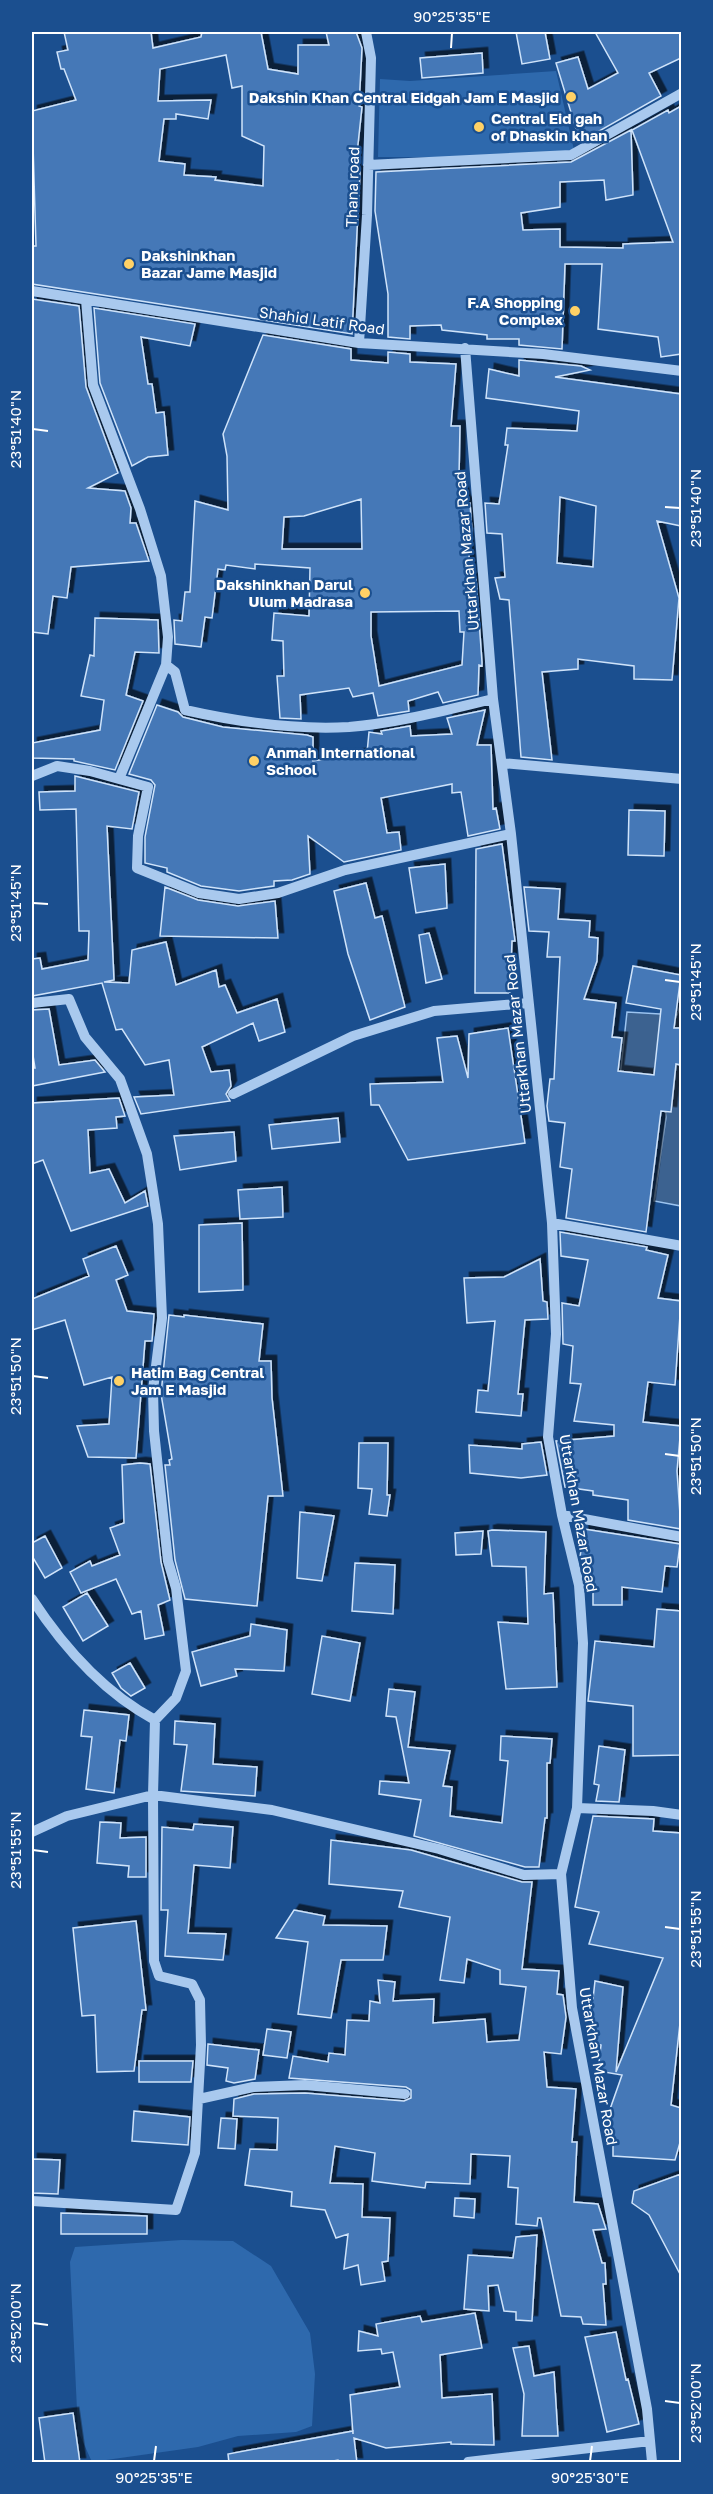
<svg xmlns="http://www.w3.org/2000/svg" width="713" height="2494" font-family="'Golos Text',sans-serif">
  <style>
    .green { fill: #2e69ad }
    .water { fill: #3c6290; stroke: #9cc4f0; stroke-width: 1.5 }
    .building { fill: #4478b7; stroke: #cfe3fa; stroke-width: 1.5; fill-rule: evenodd; filter: url(#shadow) }
    .lines { fill: none; stroke-linecap: round; stroke-linejoin: round }
    .minor { stroke: #a9c9ee; stroke-width: 10 }
    .ticks { fill: none; stroke: #fff; stroke-width: 2 }
    .poi-dot { fill: #ffd166; stroke: #1b4f8f; stroke-width: 2 }
    .labels { text-anchor: middle; dominant-baseline: central; stroke-width: 5; stroke-linejoin: round; paint-order: stroke }
    .poi-label { font-size: 15px; font-weight: bold; fill: #fff; stroke: #1b4f8f; text-anchor: start }
    .street-label { font-size: 15px; fill: #fff; stroke: #1b4f8f }
    .neatline { fill: none; stroke: #fff; stroke-width: 2 }
    .ticks-label { font-size: 15px; text-anchor: middle; fill: #fff }
  </style>
  <defs>
    <filter id="shadow"><feDropShadow dx="5.5" dy="-5.5" stdDeviation="0" flood-color="#0009"/></filter>
  </defs>
  <rect width="100%" height="100%" fill="#1b4f8f"/>
  <path class="green" d="M556,71L574,150L509,157H378L380,79L410,81Z
    M182,2240L233,2241L271,2266L310,2333L315,2374L312,2426L296,2432L238,2436L198,2447L92,2462L78,2431L70,2262L75,2247Z"/>
  <path class="water" d="M681,1003V1206L654,1201L666,1117L663,1085L620,1077L627,1012L677,1015Z"/>
  <path class="building" d="M64,32H151L153,48L201,37L202,32H261L268,69L298,74V45H329L326,32H356L362,48L359,106L362,107L355,172L360,171L352,334L32,284V246H36L32,111L76,100L64,69H61L57,52L68,50ZM226,55L232,88L242,86V136L264,146L263,186L215,180L216,177L184,175L185,164L159,161L164,119H176V114L208,119L211,100L158,101L160,69Z
    M516,32H545L550,59L522,64Z
    M595,32H681V58L649,73L661,96L580,142L556,63L578,57L588,89L618,73Z
    M482,53L483,73L422,78L420,58Z
    M681,106V354L661,357L658,337L598,329L602,264H565L562,349L519,345V339H487V335L442,330L441,325L410,326V339L388,337V294L375,211L376,172L571,162L631,130L633,195L606,200L604,180L560,182V207L521,213L523,230L560,229V247L623,248V244L673,242L632,130L668,110L669,113Z
    M32,299L79,306L86,387L118,473L88,488L125,491L131,508L130,523H136L149,561L71,567L67,598L53,596L48,634L32,632Z
    M94,308L195,324L190,346L141,337L148,384H152L156,413L164,412L168,455L148,457L132,466L100,383Z
    M263,335L351,349V360L388,363V352L410,354V362L456,364L451,426H460L459,476L465,502L470,503L472,533L467,532L471,579H476L482,662V666L479,665L478,695L443,703L438,692L408,701L409,711L378,716L373,693L353,697L349,688L300,695L301,719L280,718L277,676H284L283,641L272,640L274,613L309,616L310,568L255,564V569L226,565L225,570L218,569L212,618L205,617L201,647L175,644L174,620L182,621L185,592H190L195,501L228,510L227,456L223,434ZM361,499L362,549H282L284,517L304,516ZM459,611L460,632H464L462,665L379,686L371,636V612Z
    M519,360L581,366L590,370L555,377L681,394V526L657,521L679,598L672,680L634,679V666L578,659V669L542,672L552,760L521,757L509,600L500,599L495,578L505,577L502,534L487,533L485,503L499,504L508,445H505L507,428L577,431L579,411L486,398L489,369L519,376ZM560,497L596,506L593,567L557,563Z
    M95,618L158,620L159,653L135,652L126,695L143,701L115,770L74,761V759L32,758V743L100,730L104,700L81,696L90,655L94,656Z
    M157,705L178,712L183,717L223,727L307,735L313,737V761L367,753L369,732L382,734L381,731L410,726L411,736L452,734L447,718L485,710L477,745H491L493,809L496,808L500,829L468,836L461,792L452,793V784L381,798L387,833L399,832L401,850L344,862L308,836L310,874L292,880L274,881V886L239,891L201,886L167,872V868L145,863V837L155,785L151,780L129,774Z
    M75,776L139,792L132,829L107,826L114,980L104,982L129,983L132,950L166,942L176,985L216,970L219,987L225,985L237,1013L277,999L285,1032L259,1041L253,1023L202,1047L211,1072L229,1070L231,1086L226,1094L230,1101L141,1114L134,1097L174,1095L169,1060L145,1065L122,1029L116,1030L102,983L32,996V959L40,958L42,969L88,960L89,931H79L76,809L40,810L39,792L75,791Z
    M629,810L665,811L664,856L628,855Z
    M502,844L515,941H512L510,993H475L476,849Z
    M445,864L447,908L416,913L409,868Z
    M366,883L375,918L382,916L405,1007L370,1020L348,954L334,891Z
    M165,887L198,900L238,906L275,901L278,938L160,936Z
    M524,887L560,889L558,919L590,921L589,937L598,938L597,961L584,999L616,1003L612,1037L622,1038L618,1071L654,1075L661,1009L626,1003L633,966L681,975L674,1028H681V1065L676,1064L671,1112L661,1111L646,1232L566,1218L572,1169L560,1167L565,1123L549,1121L547,1106L550,1079H554L560,957H547L549,932L529,931Z
    M429,933L442,979L426,983L419,935Z
    M49,1009L59,1065L95,1060L105,1072L32,1086V1068H35L32,1049V1010Z
    M508,1028L525,1143L408,1160L379,1105H371L370,1084L443,1082L437,1038L457,1036L468,1078L469,1034Z
    M119,1098L125,1116L116,1117L117,1128L88,1130L90,1173L109,1169L125,1203L145,1191L148,1206L71,1231L43,1160L32,1164V1103Z
    M338,1118L340,1142L272,1149L269,1125Z
    M234,1132L236,1161L180,1170L174,1136Z
    M282,1187L283,1217L240,1219L238,1190Z
    M242,1223L243,1290L199,1292V1225Z
    M560,1232L647,1247L646,1250L668,1255L658,1298L681,1301L675,1385L648,1382L643,1422L681,1426L677,1471L681,1529L628,1520V1500L593,1495V1491L565,1487L556,1441L614,1436V1425L574,1421L581,1384L570,1383L573,1346L563,1344L562,1303L579,1306L588,1260L561,1256Z
    M116,1246L128,1275L116,1280L127,1311L154,1314L152,1341H145L136,1458L88,1457L77,1426L109,1424L112,1377L84,1385L65,1320L32,1330V1299L89,1276L83,1259Z
    M540,1259L543,1301L547,1302L548,1319L525,1320L518,1394H523L521,1416L476,1412L478,1390L488,1391L495,1321L467,1323L464,1278L504,1277Z
    M169,1315L184,1317V1315L263,1324L259,1361H271L272,1398L283,1496H268L257,1606L185,1599L175,1560L165,1465H170L169,1460L172,1459L161,1394Z
    M541,1442L547,1475L521,1478L470,1473L469,1445L522,1449V1444Z
    M359,1443H388L387,1495H390L387,1516L369,1514L372,1489L358,1488Z
    M140,1463L150,1464L161,1562L170,1600L158,1605L164,1635L145,1639L141,1611L132,1614L116,1579L81,1593L70,1572L90,1561L92,1566L120,1555L110,1528L124,1523L122,1465Z
    M300,1512L334,1516L322,1581L297,1578Z
    M584,1529L680,1544L677,1567L665,1566L662,1592L622,1587V1605H593V1579H589V1558L580,1557Z
    M492,1530L546,1532L544,1594L553,1593L557,1687L506,1689L498,1622L528,1624L526,1567L492,1566L488,1531Z
    M483,1531L481,1554L456,1555L455,1533Z
    M45,1536L62,1568L45,1578L32,1556V1543Z
    M355,1563L395,1565L393,1614L352,1611Z
    M87,1593L108,1626L83,1641L63,1607Z
    M657,1609L681,1611V1755L633,1756V1706L588,1701L595,1641L654,1647Z
    M251,1624L287,1630L284,1671L235,1669L237,1676L201,1686L192,1652L250,1636Z
    M322,1636L360,1643L350,1701L312,1694Z
    M130,1663L145,1688L131,1696L121,1688L112,1673Z
    M389,1689L415,1692L408,1747L450,1751L443,1786L452,1787L450,1816L502,1823L508,1761L500,1760L501,1736L552,1739L550,1763H547V1818H545L539,1867H525L414,1836L421,1800L379,1794L380,1781L409,1783L396,1717L386,1716Z
    M84,1710L129,1715L126,1741L120,1740L114,1793L86,1789L92,1737L81,1736Z
    M175,1721L215,1724L213,1764L257,1767L255,1796L181,1791L187,1745L174,1744Z
    M599,1746L625,1750L619,1802L596,1801L599,1785L594,1784Z
    M593,1816L654,1819L653,1831L681,1833V2014L671,2105L681,2108V2139L675,2160L613,2156V2131L609,2130V2112L622,2075L598,2071L601,2045L593,2043L590,1999H593L595,1981L623,1987L616,2072L663,1958L589,1944L599,1912L575,1907Z
    M100,1822L121,1823L120,1838L146,1837V1877H128L129,1866L97,1863Z
    M194,1824L233,1827L230,1868L194,1865L188,1933L226,1934L223,1960L165,1956L168,1910H161L162,1827L193,1830Z
    M331,1840L411,1850L522,1882H532L522,1969L559,1971L557,1994L563,1995L566,2017L561,2054L544,2052L547,2087L576,2089L572,2142H577L574,2202L598,2204L606,2229L593,2230L602,2263H605L606,2284H603L606,2325L583,2324L581,2317L561,2316L541,2218H538L537,2226L516,2224L518,2188L508,2187L510,2156L471,2154L470,2184L426,2182L425,2188L372,2181L375,2153L335,2146L330,2183L363,2184L362,2217L390,2218L388,2261L382,2262L385,2281L361,2285L358,2265L344,2269L348,2234L336,2238L325,2210L291,2206L292,2192L245,2185L250,2149L277,2150L278,2118L233,2116L234,2099L254,2094L305,2093L404,2101L411,2098V2090L406,2087L289,2078L293,2056L328,2062L329,2053L345,2055L347,2020L369,2021L370,2001L380,2003L378,1980L395,1982L393,2001L434,1999L433,2023L485,2019L487,2042L519,2040L526,1987L500,1984V1970L467,1959L464,1983L440,1980L450,1917L399,1907L403,1891L329,1884Z
    M294,1910L325,1916L323,1925L387,1926L383,1960H341L331,2018L298,2014L308,1942L276,1938Z
    M136,1921L146,2010H142L134,2071L97,2072L95,2015L82,2016L73,1928Z
    M267,2029L291,2032L287,2058L263,2055Z
    M208,2044L259,2050L255,2079L234,2083L226,2081L228,2068L207,2065Z
    M139,2061H193L191,2082H139Z
    M134,2111L190,2117L188,2145L132,2141Z
    M221,2118L237,2119L235,2149L218,2148Z
    M32,2159L60,2160L58,2194L32,2193Z
    M681,2174V2276L649,2215L632,2203L634,2191Z
    M455,2198L475,2199L474,2218L454,2216Z
    M61,2213L147,2216V2234H61Z
    M537,2235L532,2321L516,2320V2312L504,2311L498,2285L488,2286L489,2311L464,2309L468,2255L513,2258L516,2237Z
    M475,2313L482,2348L440,2355L442,2398L492,2394L494,2445L451,2444V2442L386,2448L354,2438L357,2463H339L338,2460L322,2463H229L228,2454L353,2431V2434L350,2395L400,2387L393,2352L382,2354L381,2349L358,2351L359,2331L378,2336L376,2324L420,2316L422,2322Z
    M616,2332L626,2380L628,2379L639,2424L607,2432L585,2337Z
    M529,2346L534,2376L554,2372L558,2436H522L524,2394L513,2348Z
    M73,2413L80,2463H45L39,2418Z"/>
  <g class="lines">
    <path class="minor" d="M368,165L571,155L682,93
      M32,291L359,343L543,354L682,371
      M86,300L93,385L140,509L161,576L168,637L166,665L119,779
      M359,343L367,215L371,58L366,32
      M465,348L493,699L511,834L552,1223L556,1334L548,1437L562,1515L579,1585L583,1643L577,1808L561,1874L572,2008L647,2409L652,2462
      M166,665L175,672L185,710C238,722 295,730 349,727C398,723 446,710 493,699
      M502,763L682,779
      M32,776L57,766L90,771L148,787L138,836L137,868L199,893L239,899L278,893L345,870L511,834
      M32,1003L69,999L85,1037L120,1079L147,1154L158,1224L162,1318L153,1390L154,1431L168,1561L176,1588L186,1671L176,1698L155,1720
      M233,1094L353,1036L434,1011L528,1003
      M552,1223L682,1246
      M562,1515L682,1537
      M32,1599C64,1648 103,1692 155,1720L153,1795L67,1816L32,1832
      M577,1808L653,1811L682,1815
      M199,2099L253,2087L305,2085L405,2094
      M32,2201L176,2210L195,2153L201,2045L200,2000L192,1984L159,1976L154,1961L153,1795L272,1810L439,1849L524,1875L561,1874
      M468,2462L650,2441"/>
  </g>
  <path class="ticks" d="M451,48L452,33M33,429L48,431M665,507L680,508M33,903L48,904M665,980L680,982M33,1376L48,1378M665,1454L680,1456M33,1850L48,1852M665,1927L680,1929M33,2323L48,2325M665,2401L680,2403M154,2461L156,2446M590,2461L592,2446"/>
  <g class="poi-dot">
    <circle cx="571" cy="97" r="6"/>
    <circle cx="479" cy="127" r="6"/>
    <circle cx="129" cy="264" r="6"/>
    <circle cx="575" cy="311" r="6"/>
    <circle cx="365" cy="593" r="6"/>
    <circle cx="254" cy="761" r="6"/>
    <circle cx="119" cy="1381" r="6"/>
  </g>
  <g class="labels">
    <g class="poi-label">
      <text x="559" y="97" text-anchor="end">Dakshin Khan Central Eidgah Jam E Masjid</text>
      <text x="491" y="118">Central Eid gah<tspan x="491" dy="17">of Dhaskin khan</tspan></text>
      <text x="141" y="255">Dakshinkhan<tspan x="141" dy="17">Bazar Jame Masjid</tspan></text>
      <text x="563" y="302" text-anchor="end">F.A Shopping<tspan x="563" dy="17">Complex</tspan></text>
      <text x="353" y="584" text-anchor="end">Dakshinkhan Darul<tspan x="353" dy="17">Ulum Madrasa</tspan></text>
      <text x="266" y="752">Anmah International<tspan x="266" dy="17">School</tspan></text>
      <text x="131" y="1372">Hatim Bag Central<tspan x="131" dy="17">Jam E Masjid</tspan></text>
    </g>
    <g class="street-label">
      <text transform="translate(352 187) rotate(-88)">Thana road</text>
      <text transform="translate(322 320) rotate(8)">Shahid Latif Road</text>
      <text transform="translate(466 551) rotate(-95)">Uttarkhan Mazar Road</text>
      <text transform="translate(517 1034) rotate(-96)">Uttarkhan Mazar Road</text>
      <text transform="translate(579 1513) rotate(80)">Uttarkhan Mazar Road</text>
      <text transform="translate(599 2066) rotate(80)">Uttarkhan Mazar Road</text>
    </g>
  </g>
  <rect width="713" height="2494" fill="none" stroke="#1b4f8f" stroke-width="66"/>
  <rect x="33" y="33" width="647" height="2428" class="neatline"/>
  <g class="ticks-label">
    <text x="452" y="22">90°25'35"E</text>
    <text transform="translate(16 429) rotate(-90)" y="5">23°51'40"N</text>
    <text transform="translate(696 508) rotate(-90)" y="5">23°51'40"N</text>
    <text transform="translate(16 903) rotate(-90)" y="5">23°51'45"N</text>
    <text transform="translate(696 982) rotate(-90)" y="5">23°51'45"N</text>
    <text transform="translate(16 1376) rotate(-90)" y="5">23°51'50"N</text>
    <text transform="translate(696 1456) rotate(-90)" y="5">23°51'50"N</text>
    <text transform="translate(16 1850) rotate(-90)" y="5">23°51'55"N</text>
    <text transform="translate(696 1929) rotate(-90)" y="5">23°51'55"N</text>
    <text transform="translate(16 2323) rotate(-90)" y="5">23°52'00"N</text>
    <text transform="translate(696 2403) rotate(-90)" y="5">23°52'00"N</text>
    <text x="154" y="2483">90°25'35"E</text>
    <text x="590" y="2483">90°25'30"E</text>
  </g>
</svg>
